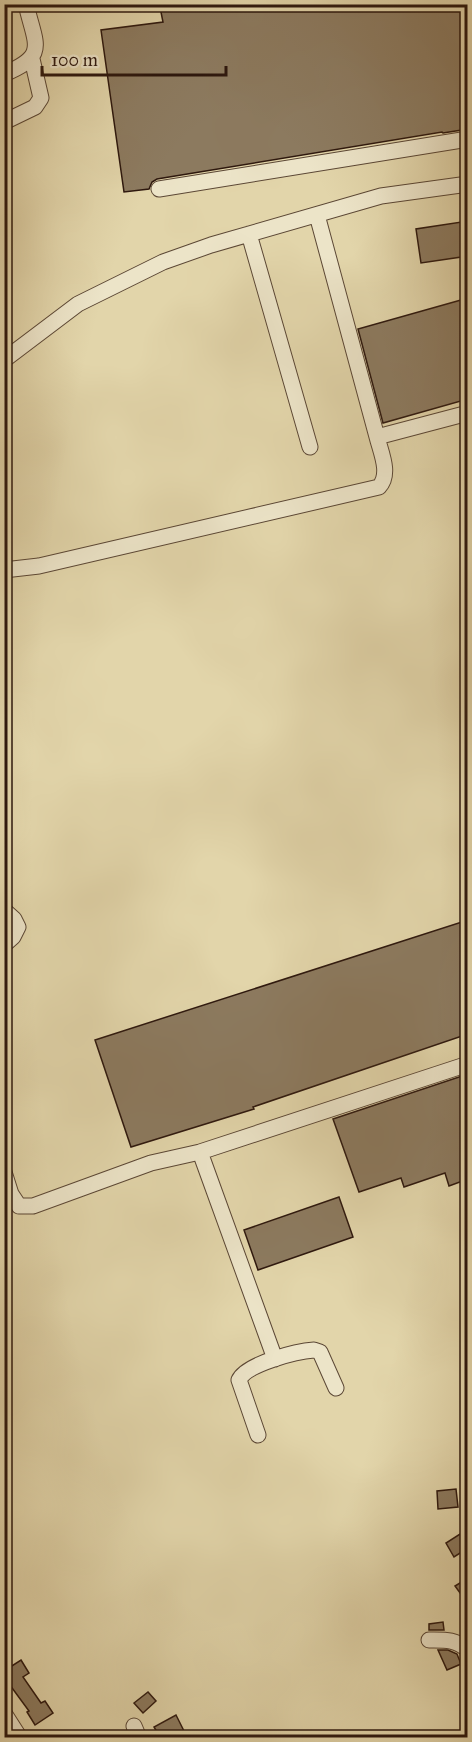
<svg xmlns="http://www.w3.org/2000/svg" width="472" height="1742" font-family="'IM FELL Great Primer',serif">
  <style>
    .building { fill: #8c7a5f; stroke: #2e180e; stroke-width: 1.5 }
    .lines { fill: none; stroke-linecap: round; stroke-linejoin: round }
    .minor-casing { stroke: #5b4735; stroke-width: 17 }
    .minor { stroke: #ece4c8; stroke-width: 15 }
  </style>
  <rect width="100%" height="100%" fill="#e2d5aa"/>
  <filter id="stains"><feTurbulence type="fractalNoise" baseFrequency=".00333" numOctaves="4"/><feColorMatrix values="0 0 0 0 .2 0 0 0 0 .09 0 0 0 0 .02 0 0 0 .5 -.17"/></filter>
  <radialGradient id="worn" r=".72"><stop offset=".6" stop-color="#630" stop-opacity="0"/><stop offset="1" stop-color="#630" stop-opacity=".3"/></radialGradient>
  <path class="building" d="M180,4H468V129L443,133L442,132L157,179L152,182L149,189L124,192L101,30L163,22L160,7Z
    M468,221V256L421,263L416,229Z
    M468,298V399L383,423L358,329Z
    M468,920V1034L253,1107L254,1109L131,1147L95,1040Z
    M468,1074V1179L449,1186L445,1173L404,1187L401,1178L359,1192L333,1119Z
    M339,1197L353,1237L258,1270L244,1230Z
    M456,1489L458,1507L438,1509L437,1491Z
    M460,1534L463,1539L468,1536V1548L454,1557L446,1543Z
    M468,1578V1604L455,1586Z
    M443,1622L444,1630H429V1624Z
    M438,1650H448L457,1654L461,1664L447,1670Z
    M21,1660L29,1673L23,1677L41,1703L45,1701L53,1713L35,1725L27,1712L29,1711L4,1677V1671Z
    M148,1692L156,1701L143,1713L134,1703Z
    M176,1715L187,1737H160L154,1727Z"/>
  <g class="lines">
    <defs>
      <path id="minor" d="M4,74C49,55 35,45 26,4
        M4,122L35,107L41,98L32,59
        M159,189L468,139
        M249,234L310,447
        M4,360L78,304L163,262L211,245L381,196L468,184
        M377,437L468,413
        M4,570L39,566L379,487C391,474 381,453 377,437L317,215
        M4,910L14,919L18,927L13,937L4,945
        M200,1152L275,1359
        M4,1172L11,1194L19,1206H33L151,1163L200,1152L468,1064
        M258,1435L239,1380C246,1364 297,1351 314,1350L320,1352L336,1388
        M429,1640C445,1640 455,1639 468,1650
        M4,1713L20,1738
        M134,1726L139,1738"/>
    </defs>
    <use href="#minor" class="minor-casing"/>
    <use href="#minor" class="minor"/>
  </g>
  <rect width="472" height="1742" fill="none" stroke="#e2d5aa" stroke-width="24"/>
  <rect x="6" y="6" width="460" height="1730" fill="none" stroke="#2e180e" stroke-width="3"/>
  <rect x="12" y="12" width="448" height="1718" fill="none" stroke="#2e180e" stroke-width="1.5"/>
  <path d="M42 66v9h184v-9" fill="none" stroke="#2e180e" stroke-width="3"/>
  <text x="51" y="66" font-size="18" fill="#2e180e" stroke="#ece4c8" stroke-width="4.5" paint-order="stroke">100 m</text>
  <rect width="100%" height="100%" filter="url(#stains)"/>
  <rect width="100%" height="100%" fill="url(#worn)"/>
</svg>
